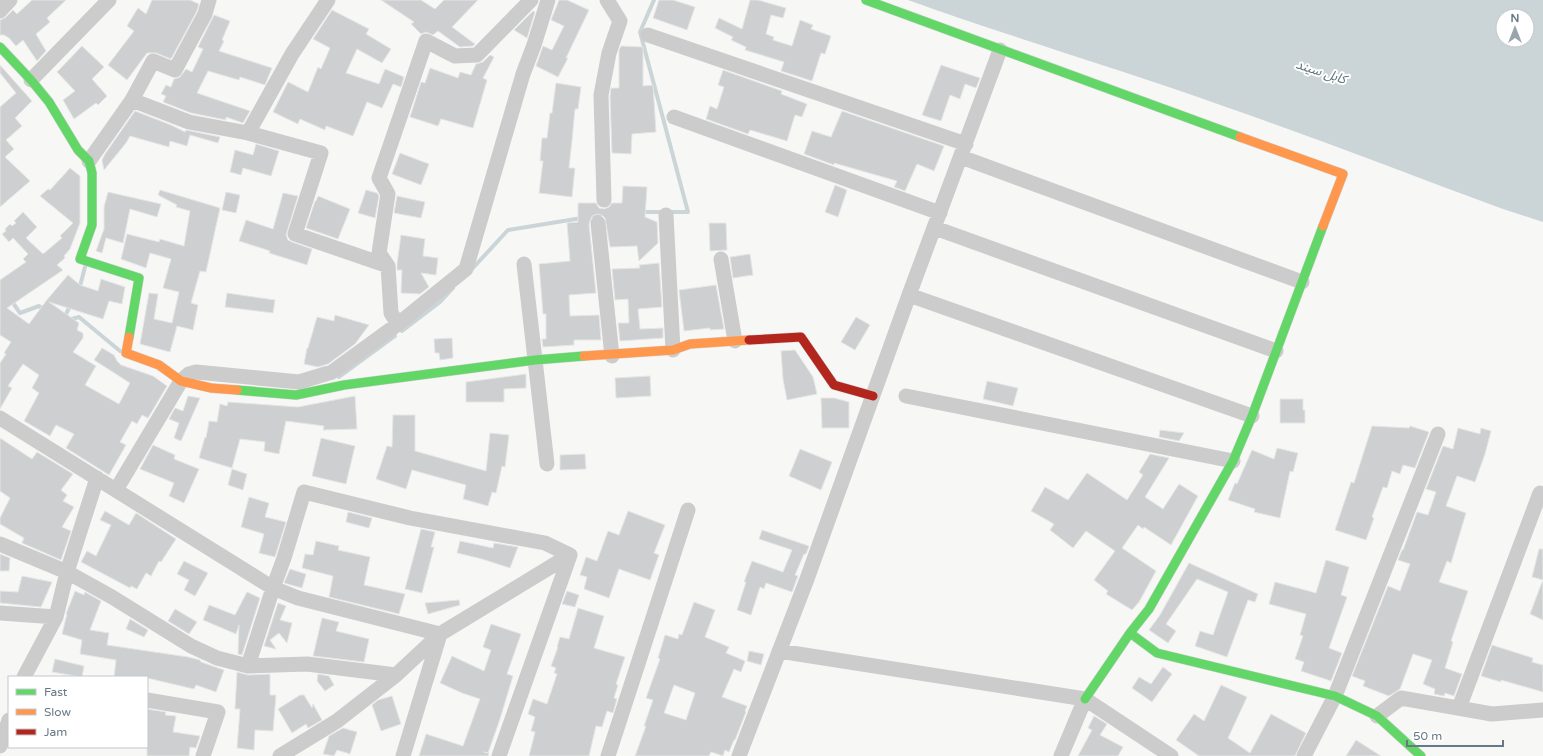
<svg xmlns="http://www.w3.org/2000/svg" width="1543" height="756" font-family="'Varela Round','Noto Sans Arabic',sans-serif">
  <style>
    .water { fill: #cbd4d6; fill-rule: evenodd }
    .lines { fill: none; stroke-linecap: round; stroke-linejoin: round }
    .stream { stroke: #cbd4d6; stroke-width: 4 }
    .building { fill: #cecfd0; stroke: #e6e6e6; fill-rule: evenodd }
    .fast-casing { stroke: #d3d4d5; stroke-width: 10 }
    .slow-casing { stroke: #d3d4d5; stroke-width: 10 }
    .jam-casing { stroke: #d3d4d5; stroke-width: 10 }
    .street { stroke: #cccccd; stroke-width: 15 }
    .fast { stroke: #63d668; stroke-width: 9 }
    .slow { stroke: #ff974d; stroke-width: 9 }
    .jam { stroke: #b3261e; stroke-width: 9 }
    .labels { text-anchor: middle; dominant-baseline: central; stroke-width: 4; stroke-linejoin: round; paint-order: stroke }
    .water-label { font-size: 13px; font-style: italic; fill: #5e747b; stroke: #fff }
  </style>
  <rect width="100%" height="100%" fill="#f7f7f6"/>
  <path class="water" d="M908,0H1543V222L1503,209C1411,175 1319,139 1226,107C1121,69 1013,38 908,0ZM1503,16H1527V40H1503Z"/>
  <g class="lines">
    <path class="stream" d="M640,212H688L640,32L654,0
      M588,216L603,214
      M472,269L508,230L582,218
      M79,290L85,267
      M11,300L20,313L39,306L45,310
      M64,318L71,304
      M68,320L79,317L120,351
      M402,331L440,302L453,288
      M339,377L395,336"/>
  </g>
  <path class="building" d="M32,0H66L47,18L50,22L36,34L46,51L37,61L23,40L16,46L9,38L4,35H0V20L6,17L13,10L17,14Z
    M152,0H190L199,4L197,11L171,59L156,53H147L127,80L108,65L134,31L127,26L138,8L146,14Z
    M381,0H421L435,9L444,0H478L452,27L475,44L473,46L460,47L438,31L433,35L426,32L421,34L411,24L414,22Z
    M559,0H567L589,10L566,58H568L558,77L536,66L543,46L552,50L564,26L551,20Z
    M659,0H673L695,7L687,30L653,18Z
    M750,0H758L786,8L783,18L771,15L766,34L774,37L773,40L792,46L800,20L813,25L811,29L831,36L825,54L821,53L812,81L781,71L784,62L745,50L746,47L731,40L733,37L715,28L719,18L742,29Z
    M332,10L369,29L366,34L391,49L382,63L357,49L346,73L379,84L385,69L404,77L401,87L393,84L382,108L367,102L353,136L326,126L325,130L300,119L298,124L273,112L288,82L308,92L318,67L321,69L330,48L313,39Z
    M533,11L535,12L527,38L514,30Z
    M214,15L230,21L222,40L224,41L219,51L272,68L265,85L240,77L239,80L208,71L197,93L250,111L243,123L226,117V120L191,113L163,102L166,96L161,94L166,85L171,87L174,79L180,77L186,69L192,72L203,49L198,47Z
    M82,46L104,67L92,79L107,96L98,105L96,103L74,119L63,100L75,91L57,72Z
    M621,46L643,47V86L653,85L656,132L632,134L631,154L612,153L610,96L611,88H619V50Z
    M490,55L494,57L483,78L487,80L473,128L441,119L438,126L410,117L421,82L425,83L430,68L458,78L460,72L471,75L476,64L483,62Z
    M0,65L32,101L15,118L22,126L6,140L14,149L5,157L30,181L0,207V107L16,93L0,73Z
    M941,65L980,78L976,88L965,84L960,99L950,95L941,121L922,115Z
    M723,70L782,91L781,94L807,104L802,117L795,115L787,141L750,130L748,134L706,119L710,106L717,109L724,87L718,85Z
    M556,83L581,87L578,109H575L572,141L569,168H575L572,197L539,193L543,161H540L542,138H547L550,113H552Z
    M135,111L171,125L185,132L186,130L220,137L218,143L190,135L187,146L170,141L169,147L130,136L126,143L104,170L102,160L105,154Z
    M842,111L944,146L934,171L917,164L905,191L894,187L897,181L834,163V165L804,154L812,131L831,137Z
    M256,144L279,151L271,176L243,168L241,175L230,172L235,150L253,155Z
    M400,153L429,164L421,185L392,174Z
    M70,168L80,176V223L70,249L64,256L65,258L57,265L63,270L7,308L29,324L46,301L68,275L80,285L98,291L101,279L125,287L122,304L109,301L103,319L49,302L79,323L77,330L83,333V338L73,352L96,366L85,385L119,404L130,383L94,360L102,348L114,355L117,361L121,365L153,376L167,386L148,418L142,415L137,424L132,421L120,442L126,445L109,475L66,448L74,434L56,425L50,436L24,421L39,393L32,388L39,375L23,364L8,386L12,388L0,409V363L6,354L4,353L11,342L0,335V280L26,262L23,259L28,254L13,238L9,242L2,234L6,231L5,229L10,224L12,226L16,223L14,221L23,212L37,227L26,238L43,254L62,238L60,236L73,223L40,196L48,189L50,190Z
    M835,185L847,190L838,217L825,212Z
    M623,186L647,187L645,217L657,222L658,243L639,261L637,246L610,247L605,218L602,215L597,214L592,216L589,224L596,293L569,295L570,316L599,315L601,340H574V345L543,347L542,339H546V314H543L539,264L570,261L567,223L578,222V203H596L599,208L604,209L609,207L612,203H622Z
    M160,190L220,208L206,272L200,271L191,303L198,305L193,330L177,326L170,352L140,344L149,293L158,294L154,319L172,323L179,292L163,288L171,259L150,253L146,268L121,259L127,234L159,242L160,239L184,246L190,211L176,207L177,205L158,195Z
    M366,190L377,193L379,196L375,218L358,213Z
    M108,192L161,204L157,217L130,209L123,243L106,238L102,253L96,251L104,229V207Z
    M226,192L240,195L236,213L222,210Z
    M283,193L298,196L286,235L288,240L292,242L312,249L307,265L269,253L270,251L239,241L246,220L273,229Z
    M318,196L350,209L338,239L306,228L315,201H316Z
    M397,196L425,202L421,218L394,213Z
    M709,223H726L727,250L710,251Z
    M401,235L425,239L423,256L438,258L436,275L421,273L429,287L420,294L401,293L402,270H397V264Z
    M750,254L753,275L733,278L730,257Z
    M659,263L662,307L638,309L640,329L663,328V338L620,341L618,323H629L628,299L615,300L612,269L640,268L639,265Z
    M716,285L724,329L710,330V328L684,331L679,290Z
    M227,293L275,300L273,313L225,307Z
    M335,315L369,325L355,344L328,364L318,367L304,364L307,348H308L317,317L334,321Z
    M856,317L870,325L855,350L841,342Z
    M452,338L453,358L440,360L439,353H435L434,339Z
    M795,350L813,377L817,394L787,400L783,379L781,351Z
    M526,374V388L504,389V402H466V382Z
    M650,376L651,396L616,398L615,378Z
    M987,381L1018,388L1013,406L983,399Z
    M188,396L200,398L181,441L174,438L179,423L169,419L175,408L183,411Z
    M355,396L357,429L323,430L324,426L286,421L279,454L264,451L265,442L240,439L232,468L199,458L205,437L206,438L209,421L217,422L220,404L227,406L228,402L298,407Z
    M821,398H834L849,402V428H822Z
    M1280,399H1303V410H1305V423H1280Z
    M393,415H415V451L486,471L490,433L509,435L505,467L502,466L496,493L492,492L488,506L463,499L466,485L412,470L406,489L376,479L387,446L392,447Z
    M1372,426L1409,428L1410,426L1429,432L1415,468L1403,465L1400,474L1392,471L1387,488L1383,487L1372,517L1374,518L1366,540L1335,530L1351,482L1354,483Z
    M1458,428L1480,434L1481,428L1491,431L1485,454L1475,482L1457,476L1446,506L1466,513L1451,563L1447,561L1439,582L1468,591L1451,641L1453,642L1445,668L1462,674L1454,696L1445,693L1444,696L1434,694L1435,689L1423,684L1432,660L1413,654L1400,689L1389,696L1363,686L1365,681L1352,676L1388,586L1400,591L1410,564L1398,560L1402,550H1403L1417,512L1428,515L1436,492L1426,489L1443,446L1453,449Z
    M1160,430L1184,433L1179,441L1159,437Z
    M0,438L32,459L37,452L73,474L61,490L67,495L63,501L74,507L62,527L71,531L61,560L22,543L24,538L0,524V518L10,498L0,491Z
    M321,438L355,446L346,484L312,476Z
    M153,445L175,455L174,459L199,469L184,503L169,496L174,483L140,469Z
    M1277,448L1298,453L1293,472L1290,471L1280,518L1254,512L1255,509L1228,500L1235,483L1237,484L1252,450L1274,459Z
    M800,449L832,462L821,490L789,476Z
    M585,454L586,469L560,470V455Z
    M1150,454L1169,458L1145,497L1163,509L1179,484L1198,496L1171,545L1144,527L1143,529L1138,525L1122,548L1156,571L1139,602L1132,610L1106,594L1108,591L1094,580L1115,551L1086,531L1073,548L1050,530L1054,524L1031,511L1045,487L1068,500L1087,473L1127,500L1143,475L1139,472Z
    M232,469L247,474L243,490L228,485Z
    M249,497L269,503L265,517L286,522L275,557L259,553L264,534L241,527Z
    M105,511L129,525L136,513L176,539L161,562L159,561L151,576L146,573L137,589L131,586L130,588L81,562L87,551L96,556L111,525L100,520Z
    M628,511L665,525L654,553L659,555L650,580L619,569L609,598L584,589L587,577L580,575L586,557L597,561L608,531L619,535Z
    M348,512L372,518L369,528L346,522Z
    M421,529L435,532L431,547H434L422,593L405,589Z
    M762,530L809,546L806,554H804L795,575L798,576L792,592L766,583L764,589L760,587L751,615L737,610L746,582H744L752,561L783,572L792,550L759,539Z
    M316,541L339,546L338,550L370,557L364,585L405,594L399,614L329,597L333,576L302,568L305,554L313,555Z
    M460,541L493,548L494,543L518,547L510,568L482,559L457,553Z
    M1539,549H1543V580L1532,577Z
    M0,554L10,558L9,571H0Z
    M1326,560L1349,567L1341,595L1347,597L1329,648L1342,653L1331,681L1301,671L1304,662L1295,659L1303,636L1300,635L1306,614L1269,604L1275,582L1316,593Z
    M184,561L208,573L195,596L184,590L189,580L177,574Z
    M1189,563L1258,594L1255,602L1248,600L1227,657L1195,646L1200,631L1213,635L1228,592L1197,579L1166,624L1176,631L1168,643L1149,630L1160,615Z
    M290,569L306,574L302,588L284,583Z
    M22,576L52,582L41,607L0,603V591L18,592Z
    M1542,582H1543V620L1530,614Z
    M75,591L84,595L85,592L101,601L90,630L109,633L107,645L188,657L200,660L201,662L224,670L216,692L196,685L194,689L147,678V677H114L116,660L80,654L82,640L62,634L67,614H66Z
    M567,591L579,595L575,607L562,604Z
    M247,592L260,598L242,655L238,654L239,625L236,634L203,620L209,605L235,615Z
    M459,600L460,605L428,614L425,603Z
    M694,602L715,610L705,637L729,647L726,653L745,661L741,672L734,669L722,697L747,706L745,711L746,712L735,740H734L729,752L725,750L723,756L711,752L709,756H635L646,726H644L653,700L646,698L660,659L658,658L665,635L678,639L679,634L682,635ZM674,685L695,693L686,720L664,713Z
    M278,603L286,606L280,620L292,623L287,643L279,633L270,640L276,649L264,646Z
    M578,608L604,616L594,648L625,657L616,684L618,685L614,698L617,699L613,713L607,711L602,727L596,726L589,756H529L535,732L531,731L535,717L528,714L533,699L547,704L557,674L554,673L556,668L551,666L558,647H557L560,637L569,639Z
    M175,609L197,622L189,634L168,621Z
    M322,618L339,622L336,631L369,639L364,662L313,656Z
    M130,619L148,630L144,637L126,629Z
    M491,624L521,634L507,674L513,676L500,719L488,753L484,752L489,753L488,756H419L426,734L463,746L480,699L462,693L440,683L452,656L484,671L491,650L483,647Z
    M1492,645L1533,658L1532,662L1543,665V692L1501,680V682L1481,676Z
    M749,651L764,654L761,665L747,661Z
    M55,659L84,666L82,677L52,672Z
    M1163,667L1172,674L1152,702L1132,688L1139,677L1151,684Z
    M237,672L248,675L270,674V695H276L273,731L255,730L254,750L237,748L240,709H235Z
    M318,674L329,676L334,685L325,691L317,681Z
    M1221,685L1247,697L1228,738L1250,753L1271,714L1306,733L1295,756H1199L1176,740L1194,714L1204,721Z
    M300,695H304L312,708L313,704L322,720L308,728L306,724L292,733L278,709Z
    M392,696L401,724L381,731L372,705L378,700Z
    M147,709L166,712L165,715L176,716L173,732L200,736L196,748L190,747L189,756H147Z
    M1094,716L1107,724L1100,735L1123,747L1118,756H1078L1092,730L1088,728Z
    M343,728L357,732L350,754L337,750L334,756L323,754L329,736Z
    M1356,740L1381,756H1346Z"/>
  <g class="lines">
    <defs>
      <path id="fast" d="M866,0L1240,137
        M0,47L31,80L49,102L78,150L89,161L92,173V225L80,259L139,278L129,337
        M237,390L296,395L344,385L535,360L584,356
        M1130,633L1149,609L1233,461L1252,416L1323,226
        M1085,699L1130,633L1157,653L1335,696L1377,716L1421,756"/>
      <path id="slow" d="M1240,137L1343,174L1323,226
        M129,337L126,353L159,365L181,381L211,388L237,390
        M584,356L673,350L690,344L749,340"/>
      <path id="jam" d="M749,340L801,337L834,385L873,396"/>
    </defs>
    <use href="#fast" class="fast-casing"/>
    <use href="#slow" class="slow-casing"/>
    <use href="#jam" class="jam-casing"/>
    <path class="street" d="M328,0L292,54L248,133L321,153L295,234L388,266
      M0,11L10,0
      M648,35L966,144
      M31,80L109,0
      M132,100L189,122L248,133
      M674,117L940,213
      M961,157L1302,282
      M89,161L132,100L153,61L175,70L205,14L209,0
      M604,200L601,95L609,53L620,21L607,0
      M666,215L673,350
      M598,223L612,356
      M935,228L1276,351
      M721,259L735,341
      M524,264L547,464
      M909,295L1252,416
      M398,324L391,313L388,266L379,253L388,194L379,178L426,41L455,56L477,55L531,0
      M906,396L1233,461
      M0,418L273,588L298,598L440,634L403,756
      M116,490L181,381L189,374L196,372L299,382L332,372L398,324L466,269L523,74L534,45L548,0
      M0,544L67,572L112,597L191,646L217,658L248,666L307,664L396,675
      M0,613L56,617
      M779,651L1085,699L1171,756
      M248,666L273,588L284,558L304,492L410,518L545,543L570,555
      M24,677L56,617L67,572L97,478
      M147,700L218,712L203,756
      M1459,708L1540,493
      M1377,716L1401,698L1492,714L1543,710
      M0,746L9,720
      M280,756L337,721L396,675L440,634L570,555
      M499,756L570,555
      M608,756L688,510
      M739,756L807,579L909,295L1000,50
      M1061,756L1085,699
      M1304,756L1335,696L1438,434"/>
    <use href="#fast" class="fast"/>
    <use href="#slow" class="slow"/>
    <use href="#jam" class="jam"/>
  </g>
  <g class="labels">
    <g class="water-label">
      <text transform="translate(1321 72) rotate(18)">کابل سيند</text>
    </g>
  </g>
  <rect x="8" y="676" width="140" height="72" fill="#ffffff" stroke="#c2c9cf"/>
  <rect x="16" y="689" width="20" height="6" fill="#63d668" stroke="#c2c9cf"/>
  <text x="44" y="696" font-size="12" fill="#677986">Fast</text>
  <rect x="16" y="709" width="20" height="6" fill="#ff974d" stroke="#c2c9cf"/>
  <text x="44" y="716" font-size="12" fill="#677986">Slow</text>
  <rect x="16" y="729" width="20" height="6" fill="#b3261e" stroke="#c2c9cf"/>
  <text x="44" y="736" font-size="12" fill="#677986">Jam</text>
  <g transform="translate(1515 28)"><circle r="19" fill="#ffffff" stroke="#c2c9cf"/>
  <path d="M0-3L7 15L0 10L-7 15Z" fill="#99a5ad"/>
  <text y="-6" font-size="11" font-weight="bold" text-anchor="middle" fill="#677986">N</text>
  </g>
  <path d="M1407 740v6h96v-6" fill="none" stroke="#677986" stroke-width="2"/>
  <text x="1413" y="740" font-size="12" fill="#677986" stroke="#ffffff" stroke-width="3" paint-order="stroke">50 m</text>
</svg>
